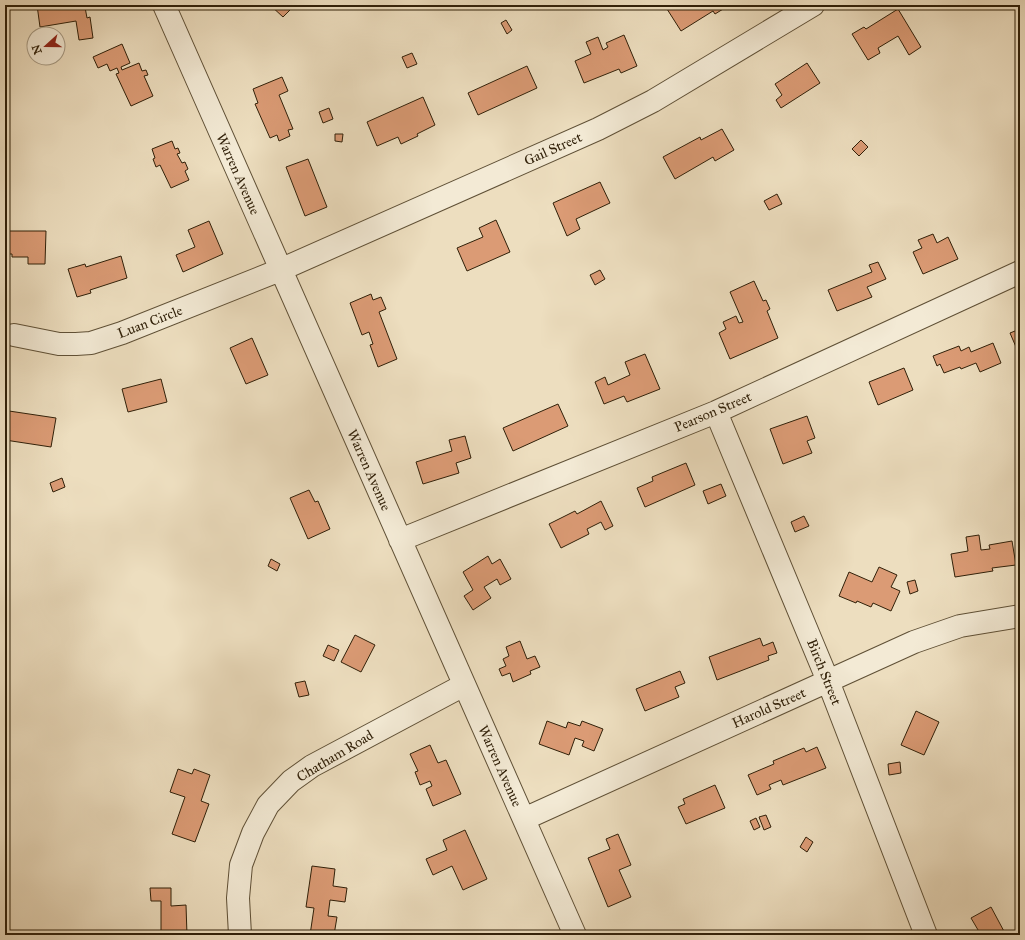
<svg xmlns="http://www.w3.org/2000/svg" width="1025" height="940" font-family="'IM FELL Great Primer',serif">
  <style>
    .building { fill: #db9b75; stroke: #302009 }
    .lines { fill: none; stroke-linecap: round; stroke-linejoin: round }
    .minor-casing { stroke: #5f5036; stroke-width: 24 }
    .minor { stroke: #f3ead5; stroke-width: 22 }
    .labels { text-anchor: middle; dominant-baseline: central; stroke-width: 3; stroke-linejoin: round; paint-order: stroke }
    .street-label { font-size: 14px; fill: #302009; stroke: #f3ead5 }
  </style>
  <rect width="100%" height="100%" fill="#eddebf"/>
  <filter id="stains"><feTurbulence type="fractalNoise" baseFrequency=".005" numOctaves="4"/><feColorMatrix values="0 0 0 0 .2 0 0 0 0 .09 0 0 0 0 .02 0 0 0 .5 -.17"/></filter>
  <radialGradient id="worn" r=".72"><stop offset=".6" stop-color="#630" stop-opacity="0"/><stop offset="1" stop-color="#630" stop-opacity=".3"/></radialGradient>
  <path class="building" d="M37,5H53L54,9L62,8V5H88V7H85L87,18L90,17L93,38L79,40L76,21L40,27Z
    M270,5H295L283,17Z
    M674,5H728V6L715,14L713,11L681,31L667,9Z
    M898,9L921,47L909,55L898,36L878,48L880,53L868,60L852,34L864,27L866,29Z
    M506,20L512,30L507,34L501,23Z
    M624,35L637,66L621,73L619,69L584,83L575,61L591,54L586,42L598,37L603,50L608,47L606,43Z
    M122,44L130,63L121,67L122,70L139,63L142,71L146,70L148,75L144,76L153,96L131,106L116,74L119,73L117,68L110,71L107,64L98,68L93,57Z
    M412,53L417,64L407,68L402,57Z
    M807,63L820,83L781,108L776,100L782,95L775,84Z
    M527,66L537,88L478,115L468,93Z
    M282,77L288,91L279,95L293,129L288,130L290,136L279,141L277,135L270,138L255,104L258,103L253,89Z
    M423,97L435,125L417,134L418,136L401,144L398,137L377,146L367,122Z
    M329,108L333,119L323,123L319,112Z
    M722,129L734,150L715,161L713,157L675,179L663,157L700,137L701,140Z
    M335,134H343L342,142L335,141Z
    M861,140L868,147L859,156L852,149Z
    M172,141L175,149L178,148L180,153L177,154L182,163L185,162L188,169L185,171L189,180L171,188L160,165L156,167L153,159L155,158L152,149Z
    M308,159L327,207L305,216L286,167Z
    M600,182L610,203L576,219L580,229L567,236L553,203Z
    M777,194L782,204L769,210L764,201Z
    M496,220L510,252L467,271L457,248L483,237L479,228Z
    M209,221L223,254L183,272L176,255L195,247L188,230Z
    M5,231H46L45,264H28V257H12V254H5Z
    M933,234L937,243L948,237L958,259L923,274L913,252L922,248L918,240Z
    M121,256L127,278L90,290L91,293L77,297L68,269L85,264L86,267Z
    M878,262L886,279L867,287L872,297L837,311L828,290L872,272L869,265Z
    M600,270L605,279L595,285L590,275Z
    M754,281L763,301L766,300L770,309L767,311L778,338L730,359L719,333L726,329L723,322L736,316L739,323L743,322L730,292Z
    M371,294L373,300L381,297L386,309L379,312L397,359L378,367L370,345L373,344L369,332L362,335L350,303Z
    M1020,329V354H1019L1010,333Z
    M252,338L268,375L246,384L230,348Z
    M993,343L1001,363L980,372L976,363L961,369L960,367L944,373L940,364L937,366L933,356L959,346L961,351L969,347L971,352Z
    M645,354L660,389L627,402L624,396L604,404L595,382L605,377L608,385L630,375L625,362Z
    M904,368L913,390L878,405L869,382Z
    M161,379L167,402L128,412L122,389Z
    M558,404L568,426L513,451L503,428Z
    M9,411L56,418L51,447L5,440V414L8,415Z
    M807,416L815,438L807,441L812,453L783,464L770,429Z
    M465,436L471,458L456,463L459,473L423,484L416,462L452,451L449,440Z
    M686,463L695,485L645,507L637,488L653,481L652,477Z
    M62,478L65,487L53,492L50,483Z
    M721,484L726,496L708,504L703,491Z
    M309,490L315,502L318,501L330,529L308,539L290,498Z
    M601,501L613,526L605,530L601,522L587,529L589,534L561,548L549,524L575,511L577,514Z
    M804,516L809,526L795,532L791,522Z
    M979,535L981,550L990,549L989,545L1012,541L1016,565L992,568L993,571L955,577L951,554L968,551L966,537Z
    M488,556L492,564L500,559L511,579L500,585L497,579L484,587L491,598L473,610L464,596L473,590L463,572Z
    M271,559L280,564L277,571L268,566Z
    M879,567L897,575L891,587L900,591L891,611L873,603L871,607L857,601L856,603L839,596L849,572L872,582Z
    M915,580L918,591L910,594L907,582Z
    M355,635L375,645L361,672L341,662Z
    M760,638L763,646L773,642L777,653L768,656L769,660L717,680L709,657Z
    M520,641L527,659L535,656L540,667L530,671L531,674L513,682L510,673L502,676L499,669L506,666L503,659L509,656L506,647Z
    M328,645L339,650L334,661L323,656Z
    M680,671L685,683L675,687L679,697L645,711L636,689Z
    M305,681L309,695L299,697L295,683Z
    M916,711L939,722L924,755L901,745Z
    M547,721L566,728L568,722L580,726L582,721L603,729L594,751L582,746L584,741L575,738L569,755L539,744Z
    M430,745L438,763L446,760L461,794L433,806L426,789L432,786L430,781L420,785L415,772L418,771L410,754Z
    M817,747L826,768L783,785L781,780L769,785L771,789L757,795L748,775L774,764L773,761L804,748L806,752Z
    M900,762L901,773L889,775L888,764Z
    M178,769L192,774L194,769L210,775L201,801L209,804L195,842L172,834L185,797L170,792Z
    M715,785L725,808L686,824L678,807L685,804L683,799Z
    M766,815L771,827L764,830L759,817Z
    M756,818L760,827L754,830L750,821Z
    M465,830L487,879L463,890L452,866L433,875L426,859L447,850L443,840Z
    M618,834L631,865L619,870L631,897L608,907L588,858L610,849L606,839Z
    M806,837L813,842L807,852L800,847Z
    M312,866L335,869L333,886L347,888L345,902L330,900L328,916L337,917L334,935H310L314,908L306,907Z
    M150,888H171V906L186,905L187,935H161V901H151Z
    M991,907L1006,935H981L971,918Z"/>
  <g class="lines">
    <defs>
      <path id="minor" d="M164,5L575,935
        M14,335L59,344H76L91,343L122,333L280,270L598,129L653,101L813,5
        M716,412L828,681L926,935
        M400,540L716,412L1020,272
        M524,819L914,642L960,626L1020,616
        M240,935L238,898L241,865L253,833L268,805L291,781L312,766L464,685"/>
    </defs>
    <use href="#minor" class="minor-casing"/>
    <use href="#minor" class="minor"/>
  </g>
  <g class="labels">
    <g class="street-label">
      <text transform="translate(553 149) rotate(-24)">Gail Street</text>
      <text transform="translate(238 174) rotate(66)">Warren Avenue</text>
      <text transform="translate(150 322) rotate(-21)">Luan Circle</text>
      <text transform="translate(713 412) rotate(-23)">Pearson Street</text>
      <text transform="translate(369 470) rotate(66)">Warren Avenue</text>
      <text transform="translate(824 672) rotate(68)">Birch Street</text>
      <text transform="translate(769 708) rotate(-24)">Harold Street</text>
      <text transform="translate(335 756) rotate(-31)">Chatham Road</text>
      <text transform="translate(500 766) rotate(66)">Warren Avenue</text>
    </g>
  </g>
  <rect width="1025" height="940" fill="none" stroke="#eddebf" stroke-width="20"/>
  <rect x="6" y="6" width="1013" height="928" fill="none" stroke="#302009" stroke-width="2"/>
  <rect x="10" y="10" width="1005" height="920" fill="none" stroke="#302009"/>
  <g transform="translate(46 46) rotate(249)"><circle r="19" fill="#f3ead5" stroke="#a59983"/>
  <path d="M0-3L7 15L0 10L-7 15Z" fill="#8f2418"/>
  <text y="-6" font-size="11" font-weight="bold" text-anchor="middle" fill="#302009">N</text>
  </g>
  <rect width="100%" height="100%" filter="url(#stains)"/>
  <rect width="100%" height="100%" fill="url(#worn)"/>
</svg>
